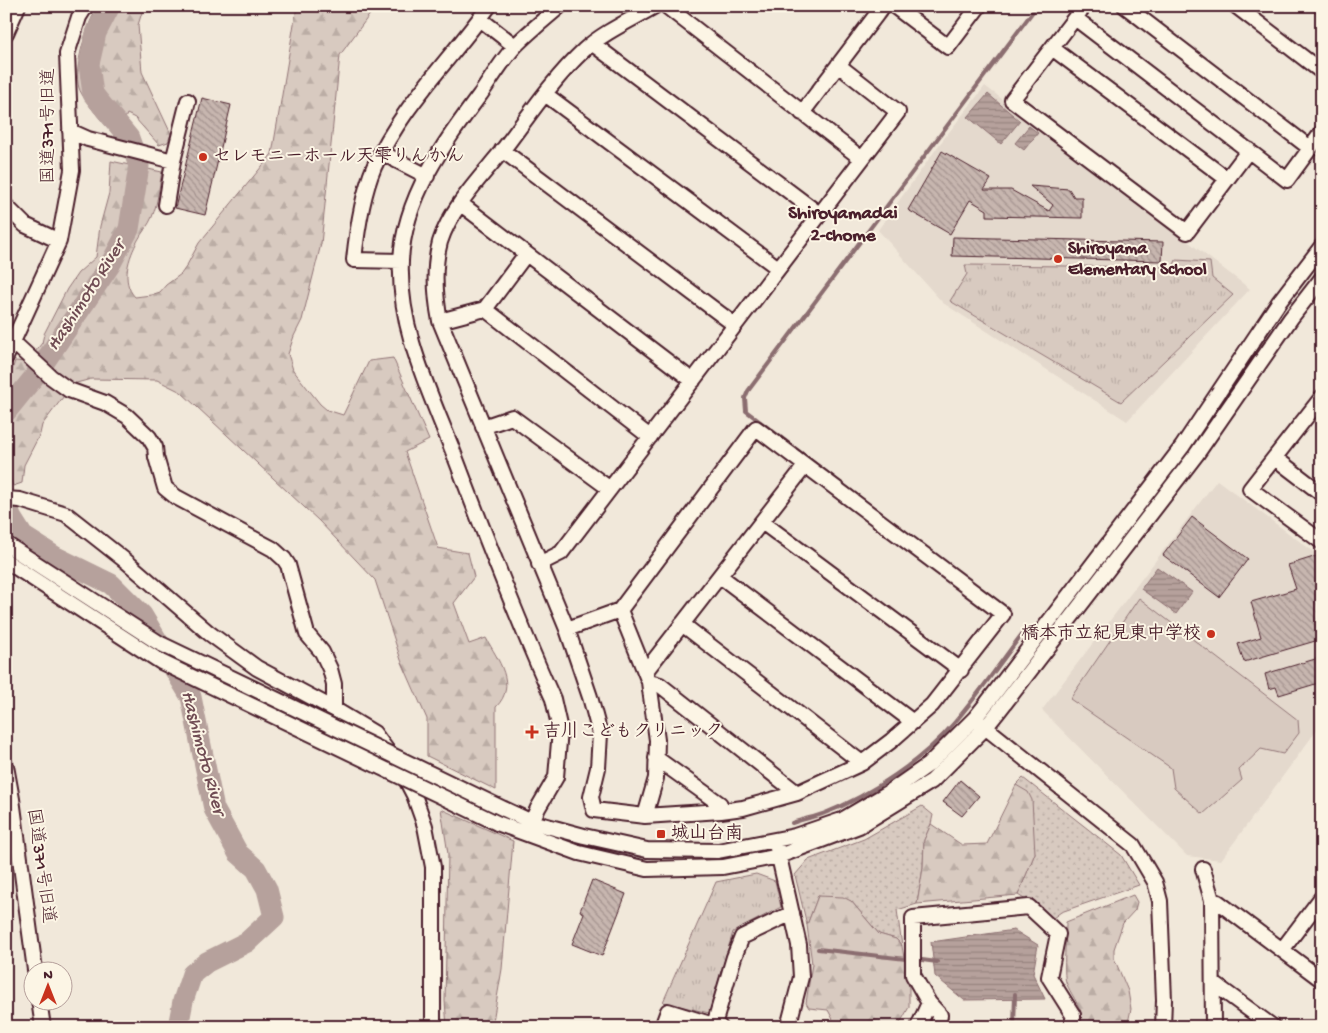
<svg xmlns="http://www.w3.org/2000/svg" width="1328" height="1033" font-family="'Gochi Hand','Klee One',sans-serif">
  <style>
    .built { fill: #e4d9cd }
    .grass { fill: url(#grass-dots); stroke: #917476 }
    .forest { fill: url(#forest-firs); stroke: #917476 }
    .park { fill: url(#park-tufts); stroke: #917476 }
    .pitch { fill: #d8cac0; stroke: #917476 }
    .water { fill: url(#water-rules); stroke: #8b6d6f }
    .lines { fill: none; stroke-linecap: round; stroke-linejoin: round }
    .stream { stroke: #8b6d6f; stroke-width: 4 }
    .river { stroke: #b6a19c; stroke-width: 21 }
    .building { fill: url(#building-back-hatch); stroke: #4a1f2b }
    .minor-casing { stroke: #4a1f2b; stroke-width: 18 }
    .minor { stroke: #fcf5e5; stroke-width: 14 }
    .minor-bridge-casing { stroke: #4a1f2b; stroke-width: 18; stroke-linecap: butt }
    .minor-bridge { stroke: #fcf5e5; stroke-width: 14 }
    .poi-dot { fill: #c8321e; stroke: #fcf5e5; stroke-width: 2 }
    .labels { text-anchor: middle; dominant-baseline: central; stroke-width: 4; stroke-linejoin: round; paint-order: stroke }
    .street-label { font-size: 18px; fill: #4a1f2b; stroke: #fcf5e5 }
    .poi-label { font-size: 18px; font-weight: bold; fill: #4a1f2b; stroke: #fcf5e5; text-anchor: start }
    .neighbourhood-label { font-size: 19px; font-weight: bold; fill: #4a1f2b; stroke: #fcf5e5 }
    .water-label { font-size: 19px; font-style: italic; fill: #704c53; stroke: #fcf5e5 }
  </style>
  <defs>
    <pattern id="grass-dots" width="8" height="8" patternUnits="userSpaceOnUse" patternTransform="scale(1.25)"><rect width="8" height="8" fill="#d8cac0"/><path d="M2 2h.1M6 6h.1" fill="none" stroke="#bbada5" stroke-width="1.8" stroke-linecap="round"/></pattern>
    <pattern id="forest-firs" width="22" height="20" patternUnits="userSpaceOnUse" patternTransform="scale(1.25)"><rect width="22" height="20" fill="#d8cac0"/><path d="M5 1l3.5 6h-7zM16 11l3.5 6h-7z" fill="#bbada5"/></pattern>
    <pattern id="park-tufts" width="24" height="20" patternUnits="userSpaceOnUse" patternTransform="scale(1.25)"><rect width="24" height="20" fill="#d8cac0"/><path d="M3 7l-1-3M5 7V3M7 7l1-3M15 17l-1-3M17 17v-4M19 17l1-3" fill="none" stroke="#bbada5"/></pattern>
    <pattern id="water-rules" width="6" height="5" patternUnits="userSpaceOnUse" patternTransform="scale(1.25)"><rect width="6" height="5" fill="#b6a19c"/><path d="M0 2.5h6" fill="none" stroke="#96837f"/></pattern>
    <pattern id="building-back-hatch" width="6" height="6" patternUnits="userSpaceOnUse" patternTransform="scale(1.25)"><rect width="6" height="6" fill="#c7b6af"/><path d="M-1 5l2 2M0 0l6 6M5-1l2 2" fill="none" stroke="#a4938f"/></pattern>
  </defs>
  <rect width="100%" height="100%" fill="#f1e8da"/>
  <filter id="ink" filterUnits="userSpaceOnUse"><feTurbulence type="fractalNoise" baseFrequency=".02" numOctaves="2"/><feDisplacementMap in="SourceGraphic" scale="10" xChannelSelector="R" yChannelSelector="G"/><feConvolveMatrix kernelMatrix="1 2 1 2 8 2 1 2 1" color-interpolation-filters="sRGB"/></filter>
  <g filter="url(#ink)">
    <path class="built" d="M985,86L1250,289L1127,421L943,303L878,230L939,145Z
      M1217,480L1322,558V723L1221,860L1187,856L1042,710Z"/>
    <path class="grass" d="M1023,778L1121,855L1139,885L1061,912L1053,918L1018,895L1035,853L1016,785Z
      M922,806L933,815L931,824L924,840L923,868L917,904L897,910L902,946L896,939L879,934L851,901L818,896L807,925L795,875L808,860L864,839Z"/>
    <path class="forest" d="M98,6H144L138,25L142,72L171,134L168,142L159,145L135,118L127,114L117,137C107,128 83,100 79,88C73,69 87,23 98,6Z
      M297,6H376L340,55L321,244L302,320L294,336L288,354L293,370L320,404L327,410L343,415L369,361L393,358L429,440L405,452L438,548L468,553L474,577L454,603L469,644L486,638C498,660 518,685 496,707V790L427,756V719L401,660L375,580L319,521L181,392L157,380L91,379L73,384L42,425L40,434L24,465L22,483L13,486L6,468V389L15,361L27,362L42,343L44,334L67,289L78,273L96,257L100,226L109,193L111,161L162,172C159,186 158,203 152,217C149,225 142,232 138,240C129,257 120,281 135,297L151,295L160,292L166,285L181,274L186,267L199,243L272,154Z
      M1016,785L1028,792L1032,800L1035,853L1018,895L917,904L923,868L924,840L931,824L962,845L987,844Z
      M441,809L513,841L502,969L492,1027H447L445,1001L448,854Z
      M1133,895L1137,902L1135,910L1123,923L1114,949V958L1128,991L1131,1009L1127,1027H1081C1085,1009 1072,998 1066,982C1063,974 1066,934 1066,922Z
      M818,896L843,897L851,901L879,934L896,939L902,946L909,988V1007L898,1027H837L828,1010L809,1008L806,1003L812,964L807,925Z"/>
    <path class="park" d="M1176,260L1210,262L1212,278L1233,295L1121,402L950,301L967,274L965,265L1173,267Z
      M756,874L775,881L781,907L733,932L709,1013L663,1002L716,882Z"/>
    <path class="pitch" d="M1139,598L1298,720L1299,733L1283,754L1261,749L1239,770L1242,780L1203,814L1174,788L1171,768L1070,699Z"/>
    <path class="water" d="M988,94L1020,121L1001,144L968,117Z
      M1029,126L1038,133L1024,150L1015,143Z
      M1157,567L1192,592L1176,614L1141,589Z
      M1014,930L1038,945L1033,974L1045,999L964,1000L935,976L931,942Z
      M962,1020L1052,1022L1053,1027H960Z"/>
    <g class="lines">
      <path class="stream" d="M880,513L746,411L745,398L748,391L1037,6
        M792,823C803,819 815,817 825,813C870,796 924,759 955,722C979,694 1000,663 1022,634
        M818,949L906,959
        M922,960L937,962
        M1014,1027L1015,994"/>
      <path class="river" d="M6,412L35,376L110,265L129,229L139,166L129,138L93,94L89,64L96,33L110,6
        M6,499L11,517L23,536L56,557L111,584L142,615L191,697L214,809L238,853L256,869L267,889L274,917L247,942L207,962L192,974L183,1001L178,1027"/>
    </g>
    <path class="building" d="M202,98L231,105L205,215L175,208Z
      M942,151L991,179L984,190H1011L1049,211L1053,205L1030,186L1069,189L1074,197H1082V218L987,216V210L970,200L950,234L908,210Z
      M953,237L1163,242L1162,261L952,256Z
      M1192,517L1248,559L1219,597L1163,555Z
      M1320,555L1322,559V639L1244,662L1238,644L1261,637L1251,602L1296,589L1288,565Z
      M1322,657V682L1279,695L1276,687L1269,689L1265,674Z
      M960,780L979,796L962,816L943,802Z
      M592,880L626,894L602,956L572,944L584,913L580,911Z"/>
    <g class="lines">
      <defs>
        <path id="minor" d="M666,6L862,159
          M894,6L948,47L979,6
          M1084,6L1012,100L1187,232L1249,150
          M1125,6L1310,148
          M1236,6L1322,72
          M1321,6L1322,7
          M1075,18L1287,180L1322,132
          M480,19L515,46
          M6,33L18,6
          M593,44L819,214
          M1052,48L1227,179
          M545,94L778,268
          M802,113L883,6
          M70,131L88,139L173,161L188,101
          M502,150L735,325
          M382,153L427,176
          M461,204L693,381
          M166,205L173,161
          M6,206L25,225L59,241
          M401,261L354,260C357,231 363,193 374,167C401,107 451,59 489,6
          M485,309L650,437
          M440,321L485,309L526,254
          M13,342L51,377L69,390L105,403L127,416L149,437L155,447L156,457L165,488L176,497L273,549L284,559L288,565L307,634L322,652L330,669L334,684V709
          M6,357L59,241L72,170L67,54L79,17L86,6
          M1322,397L1250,489L1322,542
          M483,427L512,417L610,489
          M1275,458L1322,494
          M6,499L20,500L66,514L127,562L209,633L257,668L334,709L374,733L400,768L414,795L425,826L433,867V1027
          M762,522L961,670
          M539,564L561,553L898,112L838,65
          M720,576L913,722
          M620,610L649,682L657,740L656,778L645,816
          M682,624L862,763
          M567,629L620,610L756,428L1003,614L932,705L891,741L862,763L797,793L743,808L721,811L645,816L594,810L591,797L598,768L600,734L590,697L567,629L440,321C435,295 433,268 440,242C450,209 481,177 502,151C528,117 552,80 584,50C604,32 631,20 655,6
          M645,672L805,466
          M649,682L660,685L797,793
          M980,723L1133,845L1155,882L1160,901L1164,1000L1163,1027
          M656,758L720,804L721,811
          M6,766L12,799L35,970
          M504,809L532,822L584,836L647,850L718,851L795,836L842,820L888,793L928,765L975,718L987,703L1182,447L1279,302L1322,246
          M497,823L579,853L647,869L723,867L779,856L859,826L932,781L986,727L998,712L1196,455L1291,318L1322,278
          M528,830L538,808L556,777L560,730L553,699C517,619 485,536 454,454C430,392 398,329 401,261C404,196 445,142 482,92C493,76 503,59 516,45C530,31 545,19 560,6
          M777,848L799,945L801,977L788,1027
          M1203,869L1212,900L1213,1027
          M1218,902L1322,980
          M1282,950L1322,897
          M1213,983L1273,1027
          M39,1000L43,1027
          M714,1025L734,957L742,937L792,913
          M662,1027L668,1011L720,1027
          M918,1027L929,1003
          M938,1027L940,1015L929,1003L913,975V918L1029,907L1058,934L1049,977L1073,1015V1027"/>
      </defs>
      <use href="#minor" class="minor-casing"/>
      <use href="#minor" class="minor"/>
      <defs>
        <path id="minor-bridge" d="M6,544L159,643L504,809
          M6,561L161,662L497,823"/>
      </defs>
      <use href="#minor-bridge" class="minor-bridge-casing"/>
      <use href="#minor-bridge" class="minor-bridge"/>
    </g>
  </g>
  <g class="poi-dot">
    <circle cx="203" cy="157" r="5"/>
    <circle cx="1058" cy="259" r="5"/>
    <circle cx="1211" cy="634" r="5"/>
    <path d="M529.5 724.5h5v5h5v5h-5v5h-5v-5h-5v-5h5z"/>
    <rect x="656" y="829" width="10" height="10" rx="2.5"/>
  </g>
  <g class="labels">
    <g class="street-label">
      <text transform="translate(49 126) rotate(-90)">国道371号旧道</text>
      <text transform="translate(40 866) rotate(82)">国道371号旧道</text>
    </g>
    <g class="poi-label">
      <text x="213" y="157">セレモニーホール天雫りんかん</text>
      <text x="1068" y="249">Shiroyama<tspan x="1068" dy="21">Elementary School</tspan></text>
      <text x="1201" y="634" text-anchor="end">橋本市立紀見東中学校</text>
      <text x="543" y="732">吉川こどもクリニック</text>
      <text x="671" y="834">城山台南</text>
    </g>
    <g class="neighbourhood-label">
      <text x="843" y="214">Shiroyamadai<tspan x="843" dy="22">2-chome</tspan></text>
    </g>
    <g class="water-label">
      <text transform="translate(87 296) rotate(-57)">Hashimoto River</text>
      <text transform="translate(202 753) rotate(75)">Hashimoto River</text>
    </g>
  </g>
  <rect width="1328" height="1033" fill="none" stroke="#fcf5e5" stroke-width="25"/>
  <rect x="12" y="12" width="1303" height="1008" fill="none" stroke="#4a1f2b" stroke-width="2" filter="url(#ink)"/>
  <g transform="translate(48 986)"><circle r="24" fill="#fcf5e5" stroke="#b59f9b"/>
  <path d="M0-4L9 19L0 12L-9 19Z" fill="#c8321e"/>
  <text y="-8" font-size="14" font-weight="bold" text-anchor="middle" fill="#4a1f2b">N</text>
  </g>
</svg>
